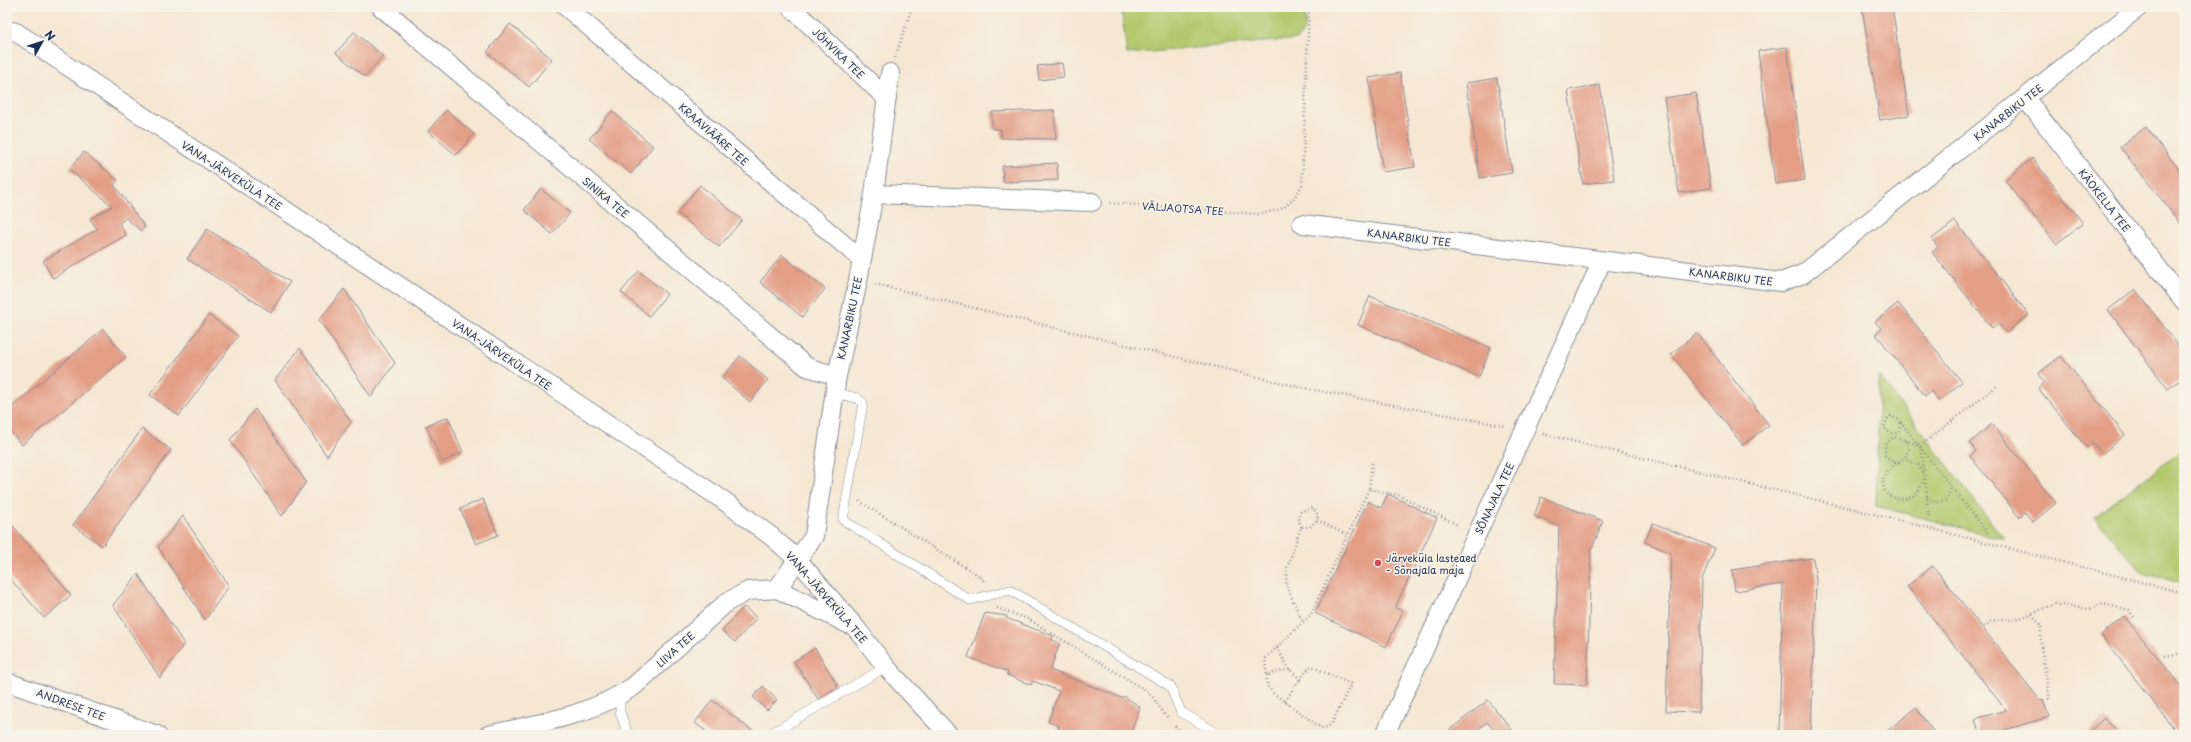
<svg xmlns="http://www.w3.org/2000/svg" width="2191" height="742" font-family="'Playpen Sans',sans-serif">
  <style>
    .green { fill: #b3c96e; stroke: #677c66 }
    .building { fill: #e39e86 }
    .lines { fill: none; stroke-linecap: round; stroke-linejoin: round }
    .lane-casing { stroke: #888b98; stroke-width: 10 }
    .street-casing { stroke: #888b98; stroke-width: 20 }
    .path { stroke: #888b98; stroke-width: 2.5; stroke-dasharray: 1 3; stroke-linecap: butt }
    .lane { stroke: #fff; stroke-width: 9 }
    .street { stroke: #fff; stroke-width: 18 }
    .poi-dot { fill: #d1495b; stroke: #f7f3e8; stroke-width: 1.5 }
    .labels { text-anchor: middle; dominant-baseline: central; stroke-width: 3; stroke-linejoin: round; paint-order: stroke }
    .street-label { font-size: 10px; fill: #1b2f5e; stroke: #f7f3e8 }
    .poi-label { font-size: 10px; fill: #1b2f5e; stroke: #f7f3e8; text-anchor: start }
  </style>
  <rect width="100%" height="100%" fill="#f7f3e8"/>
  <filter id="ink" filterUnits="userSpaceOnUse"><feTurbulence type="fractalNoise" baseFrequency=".025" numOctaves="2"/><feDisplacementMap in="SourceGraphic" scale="8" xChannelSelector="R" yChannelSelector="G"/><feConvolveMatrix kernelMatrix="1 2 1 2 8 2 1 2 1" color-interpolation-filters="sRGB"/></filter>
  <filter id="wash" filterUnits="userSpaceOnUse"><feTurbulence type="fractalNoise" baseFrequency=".012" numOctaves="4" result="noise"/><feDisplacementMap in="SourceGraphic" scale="16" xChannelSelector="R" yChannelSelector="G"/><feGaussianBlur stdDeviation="0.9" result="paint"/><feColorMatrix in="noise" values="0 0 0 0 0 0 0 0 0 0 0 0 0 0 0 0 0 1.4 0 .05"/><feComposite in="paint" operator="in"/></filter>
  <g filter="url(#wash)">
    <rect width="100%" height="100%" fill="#f5e7d2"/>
    <path class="green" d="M1121,7H1305V29L1298,39L1127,54Z
      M1879,376L2004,539L1876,506Z
      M2184,449V583L2142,572L2094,517Z"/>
    <g id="blocks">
      <path class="building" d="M1862,7H1892L1909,115L1880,120Z
        M510,24L552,59L529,87L487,52Z
        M354,32L383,56L365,77L336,53Z
        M1787,47L1805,180L1775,184L1758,51Z
        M1062,63L1064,77L1039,80L1037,66Z
        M1400,73L1415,167L1383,172L1369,78Z
        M1497,78L1512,173L1480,178L1466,83Z
        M1600,85L1614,180L1583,184L1568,90Z
        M1696,93L1711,188L1679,193L1664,98Z
        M446,110L474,134L456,155L428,131Z
        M1054,110L1056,139L1001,138V129H992V112Z
        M612,111L653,146L631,174L589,139Z
        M2146,127L2184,176V228L2120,147Z
        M84,152L118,180L114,185L145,227L141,231L126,218L119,223L126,235L53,278L43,261L97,229L90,219L112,206L69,169Z
        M2032,158L2083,223L2056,244L2005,180Z
        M1057,163L1058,180L1003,182L1002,166Z
        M700,185L742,220L719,247L677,213Z
        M541,189L570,213L552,234L524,210Z
        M1955,221L2029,315L2006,333L1998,323L1992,328L1932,252L1938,247L1932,239Z
        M207,229L290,282L271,312L187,259Z
        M782,255L825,289L802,317L760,282Z
        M639,271L667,294L649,316L621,292Z
        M344,289L395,363L371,397L319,320Z
        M2135,289L2184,353V377L2168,389L2108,310Z
        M1370,296L1491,348L1479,377L1358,325Z
        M1898,303L1962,382L1939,401L1931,391L1925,396L1876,334L1882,329L1875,322Z
        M209,315L238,336L179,416L150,395Z
        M103,329L126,357L22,445L7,427V411Z
        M1697,333L1769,425L1743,445L1671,354Z
        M300,348L351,422L327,456L275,380Z
        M740,356L768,380L750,402L722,378Z
        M2061,356L2125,435L2102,454L2093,443L2087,448L2038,388L2044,382L2038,374Z
        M255,409L306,482L282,516L230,440Z
        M448,417L463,452L442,462L426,426Z
        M1992,424L2056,503L2033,522L2025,512L2019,517L1970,456L1976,451L1970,443Z
        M142,429L171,450L102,546L73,525Z
        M1388,494L1437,518L1395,608L1403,611L1386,647L1315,613L1368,501L1381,508Z
        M1541,497L1603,521L1591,551L1587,685L1554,684L1559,526L1534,516Z
        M483,499L498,535L476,544L460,509Z
        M183,516L229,586L205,620L158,547Z
        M7,519L71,595L44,618L7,575Z
        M1653,523L1715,548L1702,579L1699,712L1666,711L1671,553L1645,542Z
        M1813,558L1816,580L1811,735H1779L1783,584L1735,591L1732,570Z
        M1933,566L2040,700L2043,699L2049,717L1987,735H1980L1975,719L2006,710L1907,586Z
        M138,574L184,644L160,678L113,605Z
        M744,607L757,618L735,642L722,631Z
        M985,613L1007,616L1006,618L1053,636L1052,640L1060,643L1050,670L1122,698L1124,696L1140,707L1130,735H1072L1058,729L1059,726L1048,722L1059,691L1033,681L1031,685L1007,675L1008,672L968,657Z
        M2124,616L2184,690V735H2179L2101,635Z
        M815,648L838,686L818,699L794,661Z
        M763,686L777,700L767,710L753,697Z
        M712,700L758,735H711L695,723Z
        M1488,700L1516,735H1498L1487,722L1471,735H1443Z
        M1916,708L1936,735H1882Z
        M2104,718L2121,735H2086Z"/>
    </g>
  </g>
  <g filter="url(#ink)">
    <use href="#blocks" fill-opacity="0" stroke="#888b98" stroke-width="1"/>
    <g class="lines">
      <defs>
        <path id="lane" d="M835,393L857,398L863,403L843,520L970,600L1010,590L1170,686L1181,712L1220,735
          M620,695V712L628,735
          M772,733L886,667"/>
        <path id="street" d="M381,7L807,367L837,376
          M566,7L862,260
          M791,7L887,99
          M7,30L16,32L723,500L772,537L797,559L856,628L886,667L949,735
          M2025,98L2184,301
          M874,194L1092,202
          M1302,224L1781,282L1803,274L2139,7
          M777,589L814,536L837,376L858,281L874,194L890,73
          M7,682L157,735
          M488,735C539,723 590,716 634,686L727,602L748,591L777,589L850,625
          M1385,735L1602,261"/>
      </defs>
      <use href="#lane" class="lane-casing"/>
      <use href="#street" class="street-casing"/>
      <path class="path" d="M895,58L912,7
        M1110,203L1258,214C1285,209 1288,209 1302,185L1309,7
        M875,284L1299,387L1506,426
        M1901,423L1899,432L1894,434L1887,431L1884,427L1887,419L1891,416L1899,420L1989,535
        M1543,434L1854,509L2184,593
        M1905,440L1920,446L1998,385
        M1921,449L1924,472
        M1899,462H1893L1885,455V444L1894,437L1905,440L1909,449C1905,465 1881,465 1883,485C1885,500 1906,503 1916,494C1920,490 1922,483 1925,477L1918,465L1905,459
        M1372,463L1369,489L1398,495L1458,525
        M1925,479L1929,519
        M1927,497C1934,502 1939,504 1947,500L1951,486
        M859,501L984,579L982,583
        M1317,520L1347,535
        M1301,527L1298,517L1301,511L1313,508L1318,515L1317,520L1310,527H1301L1287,568L1286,585L1303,623
        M997,608L1028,619L1145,690C1158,700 1158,709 1169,719
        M2032,614L2041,626V645L2050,701
        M1984,627L1991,621L2001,619L2015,620L2055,604L2089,609L2103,604L2129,610L2135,619
        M1277,648L1289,669L1267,675L1265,659L1311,614L1369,489
        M2165,656L2184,653
        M1267,675V686L1273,693L1321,728L1328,727L1332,723L1351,684L1311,666L1300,679L1289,669
        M1285,701L1300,679
        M1175,726L1185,735"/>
      <use href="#lane" class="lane"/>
      <use href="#street" class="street"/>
    </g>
  </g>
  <circle class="poi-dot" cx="1378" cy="563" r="4"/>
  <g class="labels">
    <g class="street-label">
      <text transform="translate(839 53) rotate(44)">JÕHVIKA TEE</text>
      <text transform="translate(2008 112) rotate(-38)">KANARBIKU TEE</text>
      <text transform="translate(714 134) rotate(41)">KRAAVIÄÄRE TEE</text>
      <text transform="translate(232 175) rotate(33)">VANA-JÄRVEKÜLA TEE</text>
      <text transform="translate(606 197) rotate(40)">SINIKA TEE</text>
      <text transform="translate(2105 200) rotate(52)">KÄOKELLA TEE</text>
      <text transform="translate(1183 208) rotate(4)">VÄLJAOTSA TEE</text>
      <text transform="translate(1409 237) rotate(7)">KANARBIKU TEE</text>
      <text transform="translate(1731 276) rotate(7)">KANARBIKU TEE</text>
      <text transform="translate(849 318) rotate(-78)">KANARBIKU TEE</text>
      <text transform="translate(502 354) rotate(34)">VANA-JÄRVEKÜLA TEE</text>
      <text transform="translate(1494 498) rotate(-65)">SÕNAJALA TEE</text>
      <text transform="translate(827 597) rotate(49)">VANA-JÄRVEKÜLA TEE</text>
      <text transform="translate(675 649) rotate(-42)">LIIVA TEE</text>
      <text transform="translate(71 704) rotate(20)">ANDRESE TEE</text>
    </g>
    <g class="poi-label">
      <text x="1386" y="557">Järveküla lasteaed<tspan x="1386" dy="12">- Sõnajala maja</tspan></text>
    </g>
  </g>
  <rect width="2191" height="742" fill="none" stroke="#f7f3e8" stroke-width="24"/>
  <g transform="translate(42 42) rotate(51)" stroke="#f7f3e8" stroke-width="3" paint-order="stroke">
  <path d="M0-3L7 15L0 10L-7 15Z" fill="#1b2f5e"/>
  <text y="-6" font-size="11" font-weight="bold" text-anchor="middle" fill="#1b2f5e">N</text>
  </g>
</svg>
